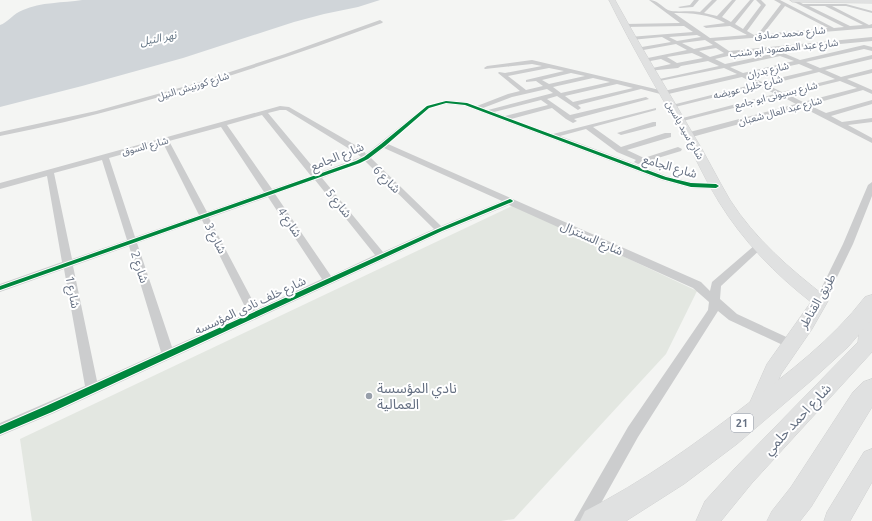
<svg xmlns="http://www.w3.org/2000/svg" width="872" height="521" font-family="Ubuntu,'Noto Sans Arabic',sans-serif">
  <style>
    .green { fill: #e3e7e1 }
    .water { fill: #d0d5d9 }
    .lines { fill: none; stroke-linecap: round; stroke-linejoin: round }
    .secondary-casing { stroke: #d0d1d1; stroke-width: 1 }
    .primary-casing { stroke: #d0d1d1; stroke-width: 1 }
    .highway-casing { stroke: #d1d2d2; stroke-width: 1 }
    .street { fill: #cccdce; fill-rule: evenodd }
    .secondary { fill: #e0e1e1; fill-rule: evenodd }
    .primary { fill: #e0e1e1; fill-rule: evenodd }
    .highway { fill: #e0e1e1; fill-rule: evenodd }
    .cycleway-casing { stroke: #fff; stroke-width: 2 }
    .cycleway { fill: #00873e; fill-rule: evenodd }
    .poi-dot { fill: #979faa; stroke: #fff; stroke-width: 1.5 }
    .labels { text-anchor: middle; dominant-baseline: central; stroke-width: 4; stroke-linejoin: round; paint-order: stroke }
    .far-street-label { font-size: 10px; fill: #657082; stroke: #fff }
    .far-water-label { font-size: 11px; font-style: italic; fill: #667786; stroke: #fff }
    .shield { fill: #fff; stroke: #939ba8; stroke-width: 1 }
    .shield-label { font-size: 11px; font-weight: bold; fill: #657082 }
    .street-label { font-size: 12px; fill: #657082; stroke: #fff }
    .near-poi-label { font-size: 14px; fill: #657082; stroke: #fff; text-anchor: start }
    .near-street-label { font-size: 14px; fill: #657082; stroke: #fff }
  </style>
  <rect width="100%" height="100%" fill="#f4f5f3"/>
  <path class="green" d="M514,205L697,291L666,354L514,519L501,521H32L20,439Z"/>
  <path class="water" d="M82,0H380L358,7L324,14L294,22L183,58L82,86L0,107V25C7,23 14,13 23,10C40,2 64,3 82,0Z"/>
  <g class="lines">
    <defs>
      <path id="secondary" d="M609,0H615C640,46 667,89 693,134C706,155 717,178 730,200C755,239 790,269 826,297L828,301L812,329L781,374L763,417L756,420L749,417L746,411L767,364L811,302C775,274 743,241 719,202C705,180 695,156 682,133C657,89 631,45 609,0Z
        M790,0H872V3L793,2Z"/>
      <path id="primary" d="M865,305L872,308V352L752,483L721,521H696L705,501L736,467L858,342C860,331 855,315 859,307Z
        M872,449V482L850,521H824L827,512L864,452Z"/>
      <path id="highway" d="M872,295V319L848,347L812,380L737,444L684,484L626,521H580L585,511C643,482 695,444 746,405C789,372 832,340 865,297Z
        M872,379V407L811,507L800,521H767L772,511L791,487L853,392L863,382Z"/>
    </defs>
    <use href="#secondary" class="secondary-casing"/>
    <use href="#primary" class="primary-casing"/>
    <use href="#highway" class="highway-casing"/>
    <path class="street" d="M649,0C657,0 661,6 668,10C675,13 691,10 700,12L712,0H717L704,13L717,16L732,0H736L722,17L731,22L750,0H754L735,24L743,29L761,5L756,0H761L766,5L747,31L754,35L758,34L781,4L774,0H780L834,28L844,27L790,0H796L803,4H846L872,11V13L846,6H832L869,25L872,24V28L714,41L729,51L872,37V41L733,54L736,57L735,58L728,56L715,59L725,64L781,52L800,60L864,45L872,47V51L864,49L806,62L820,68L872,55V59L825,70L841,77L872,69V73L847,79L872,90V94L863,90L809,105L826,113L872,100V104L831,116L842,122L872,118V122L848,125L872,138V143L802,107L692,137H686V133L796,104L781,96L679,122L675,120L775,94L760,86L671,108L668,106L755,84L742,77L664,95L641,89L578,105L581,108L578,110L557,96L547,99L570,115L646,97L649,99L574,119L577,121L573,123L566,119L552,108L511,119L553,134L656,108V110L593,127L621,147L665,133H671V137L627,150L644,158L678,147L682,149L681,151L638,164L634,162L636,160L617,152L586,129L560,136L667,176L691,182L719,184L720,186L719,188L716,189L691,188L661,180L465,106L446,104L430,108L388,144L701,282L710,291L712,282L755,245L758,244L763,247L721,286L720,299L737,314L795,341L797,344L795,347L791,349L787,347L729,320L718,311L638,437L591,521H574L628,427L704,316L708,310L709,302L693,288L509,205L443,232L54,413L0,436V423L85,386L64,269L0,292V284L62,262L47,176L0,189V183L280,106L289,107L362,149L366,154L426,106L446,100L466,102L477,106L508,94L520,91L498,73L499,72L505,73L542,66L532,64L485,69L484,68L487,66L532,60L664,91L737,74L724,68L655,82V80L719,66L708,61L681,66L678,68L648,71V69L671,64L661,59L645,62L642,60L643,59L687,50L676,44L638,51L635,49L636,48L671,42L662,37L631,40L628,38L629,37L693,32L684,26L623,27L622,26L625,24L680,23ZM785,6L828,28L763,34ZM809,6H825L863,25L850,26ZM674,13C691,13 710,14 725,23L703,26L706,28L730,26L747,35L710,38ZM697,35L701,37L677,41L669,37ZM705,40L713,45L694,49L682,43ZM716,48L724,53L710,57L699,51ZM692,53L703,58L677,63L667,57ZM780,56L794,61L743,73L730,67ZM799,64L813,70L762,82L748,75ZM549,68L564,71L526,80V82L536,81L543,86L526,90L508,76ZM819,72L835,79L782,92L767,85ZM571,73L585,76L549,84L542,80ZM593,78L610,82L561,93L553,87ZM840,81L857,88L803,102L787,94ZM617,84L633,88L573,102L565,96ZM547,89L553,93L488,110L483,108L512,97ZM541,100L548,105L505,116L494,112ZM280,110H286L356,153L361,157L318,173L268,113ZM262,115L311,176L272,189L227,125ZM221,127L264,192L207,212L169,141ZM163,143L199,215L135,237L109,158ZM384,148L502,201L441,226L371,158ZM102,160L127,240L72,259L54,173ZM365,161L434,229L383,252L322,178ZM315,180L375,255L331,276L275,194ZM268,197L322,279L257,309L209,218ZM202,220L248,313L172,347L137,243ZM129,246L161,352L97,381L73,266Z
      M694,0H699L693,7L680,8L678,7L690,5Z
      M380,20L383,22L382,23C257,69 131,110 0,136V132L96,111L190,85L285,54Z
      M653,122H656V126L621,135L617,133Z
      M872,182V196L853,244L824,304L820,305L816,304L815,301L843,244L868,185Z"/>
    <use href="#secondary" class="secondary"/>
    <use href="#primary" class="primary"/>
    <use href="#highway" class="highway"/>
    <defs>
      <path id="cycleway" d="M446,101L467,103L666,177L691,183L716,184L719,186L716,188L691,187L662,179L465,105L446,103L429,108L385,146L368,159L360,163L0,290V286L356,161L364,157L381,144L427,106Z
        M510,199L512,200L513,201L512,202L442,231L52,412L0,434V426L46,406L438,229Z"/>
    </defs>
    <use href="#cycleway" class="cycleway-casing"/>
    <use href="#cycleway" class="cycleway"/>
  </g>
  <circle class="poi-dot" cx="369" cy="396" r="4"/>
  <g class="labels">
    <g class="far-street-label">
      <text transform="translate(790 33) rotate(-5)">شارع محمد صادق</text>
      <text transform="translate(784 48) rotate(-6)">شارع عبد المقصود ابو شنب</text>
      <text transform="translate(768 70) rotate(-13)">شارع بدران</text>
      <text transform="translate(193 86) rotate(-17)">شارع كورنيش النيل</text>
      <text transform="translate(748 87) rotate(-14)">شارع خليل عويضه</text>
      <text transform="translate(776 95) rotate(-14)">شارع بسيونى ابو جامع</text>
      <text transform="translate(780 111) rotate(-15)">شارع عبد العال شعبان</text>
      <text transform="translate(685 130) rotate(60)">شارع سيد ياسين</text>
      <text transform="translate(145 146) rotate(-15)">شارع السوق</text>
    </g>
    <g class="far-water-label">
      <text transform="translate(158 38) rotate(-11)">نهر النيل</text>
    </g>
    <rect class="shield" x="731" y="414" width="22" height="18" rx="3"/>
    <g class="shield-label">
      <text x="742" y="423">21</text>
    </g>
    <g class="street-label">
      <text transform="translate(337 156) rotate(-22)">شارع الجامع</text>
      <text transform="translate(670 166) rotate(16)">شارع الجامع</text>
      <text transform="translate(387 179) rotate(45)">شارع 6</text>
      <text transform="translate(339 203) rotate(51)">شارع 5</text>
      <text transform="translate(290 222) rotate(56)">شارع 4</text>
      <text transform="translate(216 238) rotate(63)">شارع 3</text>
      <text transform="translate(592 238) rotate(24)">شارع السنترال</text>
      <text transform="translate(140 267) rotate(72)">شارع 2</text>
      <text transform="translate(73 292) rotate(79)">شارع 1</text>
      <text transform="translate(817 301) rotate(-60)">طريق القناطر</text>
      <text transform="translate(250 305) rotate(-25)">شارع خلف نادى المؤسسه</text>
    </g>
    <g class="near-poi-label">
      <text x="377" y="388">نادي المؤسسة<tspan x="377" dy="16">العمالية</tspan></text>
    </g>
    <g class="near-street-label">
      <text transform="translate(797 419) rotate(-47)">شارع احمد حلمي</text>
    </g>
  </g>
</svg>
